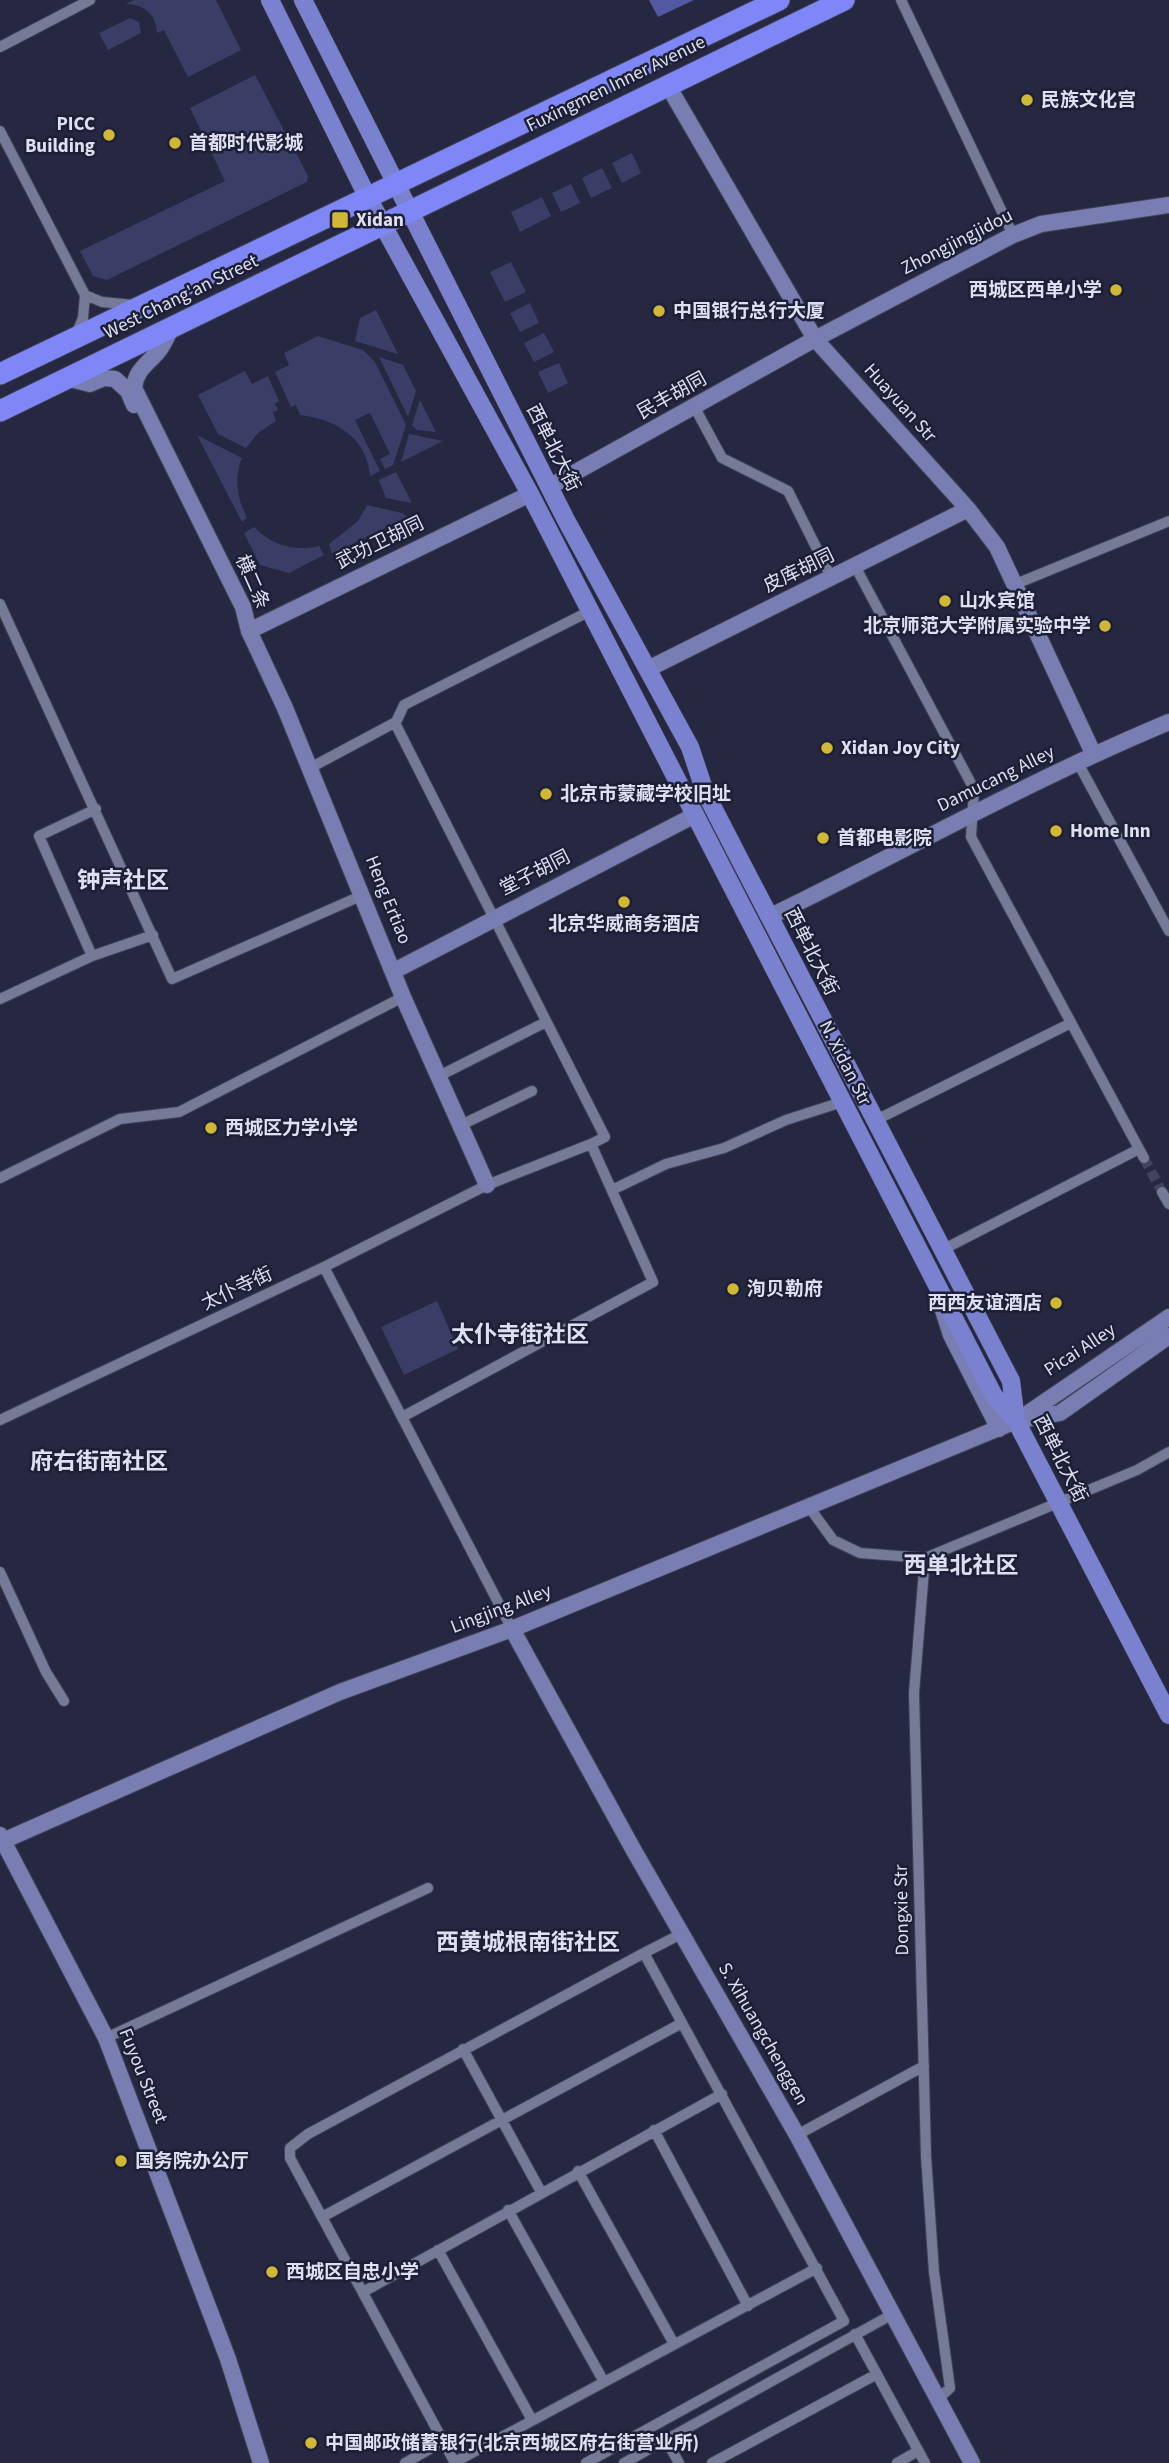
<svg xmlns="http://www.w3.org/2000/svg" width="1169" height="2463" font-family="'Source Sans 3','Noto Sans SC',sans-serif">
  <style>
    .green { fill: #3a3e67 }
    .forest { fill: #5258a1 }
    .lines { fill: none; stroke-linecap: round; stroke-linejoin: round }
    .street-tunnel { stroke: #41445a; stroke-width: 10; stroke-dasharray: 10 5; stroke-linecap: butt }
    .street-casing { stroke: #404256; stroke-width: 12 }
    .secondary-casing { stroke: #404256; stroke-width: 18 }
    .primary-casing { stroke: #404256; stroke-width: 19 }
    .highway-casing { stroke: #404256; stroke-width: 23 }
    .street { stroke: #757a96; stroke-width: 10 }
    .secondary { stroke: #787eb2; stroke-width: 16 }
    .primary { stroke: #7a82cf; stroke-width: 18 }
    .highway { stroke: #7e87f5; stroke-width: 21 }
    .poi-dot { fill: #d1b736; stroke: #1c1f36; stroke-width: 2.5 }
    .labels { text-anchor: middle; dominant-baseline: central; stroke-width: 5; stroke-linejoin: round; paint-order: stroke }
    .street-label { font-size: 19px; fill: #dde0f0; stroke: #1c1f36 }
    .poi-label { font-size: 19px; font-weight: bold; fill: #dde0f0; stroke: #1c1f36; text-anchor: start }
    .quarter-label { font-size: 23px; font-weight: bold; fill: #dde0f0; stroke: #1c1f36 }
  </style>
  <rect width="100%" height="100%" fill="#252840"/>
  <path class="green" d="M134,0H216L241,50L188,77L164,30L157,33C157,15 144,4 126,4Z
    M130,18L139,22L141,33L108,50L99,33Z
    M255,75L308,176L307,182L107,280L93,276L80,251L225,181L190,108Z
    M632,153L641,173L622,183L612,163Z
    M602,168L612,188L591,198L582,178Z
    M571,184L580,203L561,212L552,193Z
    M542,197L551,216L520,232L511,212Z
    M511,262L526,292L505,302L490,272Z
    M530,303L539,323L520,332L510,313Z
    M376,310L398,354L355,341L360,318Z
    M544,333L554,352L534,362L524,343Z
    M318,336L363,350L375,362L406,425L393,465L385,469L380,459L390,454L370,413L355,420L380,471L370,476C367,437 335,419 300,415L296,405L291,407L275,372L289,365L284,353Z
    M379,357L403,365L416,391L408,417Z
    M559,363L568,383L548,393L538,372Z
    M245,371L252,384L268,376L279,401L275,404L278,410L273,412L276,421L258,433L246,448L218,434L198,395Z
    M420,400L436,432L417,430L412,425Z
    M409,434L443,441L401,462Z
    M197,435L242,458C233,479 238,499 247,518L242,522Z
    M396,472L412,503L386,498L379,480Z
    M367,505L402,513L408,517L332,554L329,544L358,521Z
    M254,527C270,545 296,552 319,546L324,555L289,573L260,565L244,533Z
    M437,1301L458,1349L404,1375L381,1327Z"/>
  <path class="forest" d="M649,0H694L658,17Z"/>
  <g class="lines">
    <path class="street-tunnel" d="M1144,1158L1162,1192"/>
    <defs>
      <path id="street" d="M901,0L1013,235
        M0,47L90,0
        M0,131L85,295L83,318L75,337
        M85,295L102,302L133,305
        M695,408L722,458L788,491L832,579
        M855,566L974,789L971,837L1144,1158
        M1016,584L1169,521
        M0,604L172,979L363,895
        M395,723L605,1137L591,1144
        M1078,763L1169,931
        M310,768L396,722L404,705L590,611
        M92,956L39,836L96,809
        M0,999L92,956L153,935
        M439,1076L544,1023
        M874,1121L1071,1023
        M461,1125L532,1091
        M0,1178L120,1119L179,1112L403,997
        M612,1190L666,1164L724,1148L786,1120L842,1102
        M1162,1192L1169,1204
        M942,1250L1139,1149
        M324,1267L512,1629
        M0,1420L324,1267L487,1185L591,1144L653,1282L404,1416
        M809,1507L833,1540L860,1553L925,1558
        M0,1572L46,1672L64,1701
        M644,1953L681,1934
        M106,2038L428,1888
        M463,2049L541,2192
        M654,2130L748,2306
        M797,2135L924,2066
        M578,2171L674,2344
        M508,2210L604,2382
        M322,2217L682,2023
        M438,2250L532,2420
        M363,2292L722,2094
        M855,2334L925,2463
        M938,2399L950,2388L934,2272L926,2156L914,1693L925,1558L1137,1470L1169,1452
        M666,2440L679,2463
        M455,2462L817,2268
        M405,2463L444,2441
        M455,2463L290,2158V2148L308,2134L644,1953L844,2321L586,2463
        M624,2463L891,2315
        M712,2463L877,2374
        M897,2463L918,2451"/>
      <path id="secondary" d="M667,84L815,339L968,509L997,547L1093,753
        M172,327C168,334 165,342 160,349C150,363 136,368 134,388L243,607L249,631L285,708L403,997L487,1185
        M66,378L90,384L104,378L115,379L128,391L134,405
        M549,487L815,339L1013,235L1041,224L1169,205
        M249,631L530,494
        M648,669L968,509
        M769,917C903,852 1032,779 1169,722
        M394,971L695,815
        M941,1304L951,1335L999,1429
        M1018,1420L1169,1317
        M512,1629L633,1849L797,2135L972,2463
        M0,1835L106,2038L228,2359L261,2463
        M3,1841L340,1692L512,1629L1016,1421L1060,1413L1169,1336"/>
      <path id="primary" d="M270,0L367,196L530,494L994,1396L1016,1421L1169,1715
        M303,0L566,520L690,747L705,792L740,860L1011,1381L1016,1421"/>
      <path id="highway" d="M0,374L779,0
        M0,411L844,0"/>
    </defs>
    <use href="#street" class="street-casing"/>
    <use href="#secondary" class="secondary-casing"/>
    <use href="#primary" class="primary-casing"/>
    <use href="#highway" class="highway-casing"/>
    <use href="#street" class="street"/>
    <use href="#secondary" class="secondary"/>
    <use href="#primary" class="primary"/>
    <use href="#highway" class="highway"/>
  </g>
  <g class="poi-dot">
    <circle cx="1027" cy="100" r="7"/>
    <circle cx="109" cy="135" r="7"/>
    <circle cx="175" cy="143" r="7"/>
    <rect x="331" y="211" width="18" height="18" rx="3.5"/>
    <circle cx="1116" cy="290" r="7"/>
    <circle cx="659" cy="311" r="7"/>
    <circle cx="945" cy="601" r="7"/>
    <circle cx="1105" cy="626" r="7"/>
    <circle cx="827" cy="748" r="7"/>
    <circle cx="546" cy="794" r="7"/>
    <circle cx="1056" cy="831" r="7"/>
    <circle cx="823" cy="838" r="7"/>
    <circle cx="624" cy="902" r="7"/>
    <circle cx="211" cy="1128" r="7"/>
    <circle cx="733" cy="1289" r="7"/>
    <circle cx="1056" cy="1303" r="7"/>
    <circle cx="121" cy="2161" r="7"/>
    <circle cx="272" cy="2272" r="7"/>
    <circle cx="311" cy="2443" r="7"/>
  </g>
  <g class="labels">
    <g class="street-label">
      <text transform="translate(616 84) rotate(-26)">Fuxingmen Inner Avenue</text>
      <text transform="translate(957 242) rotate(-27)">Zhongjingjidou</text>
      <text transform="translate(181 297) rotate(-26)">West Chang'an Street</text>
      <text transform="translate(672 396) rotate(-29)">民丰胡同</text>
      <text transform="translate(900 403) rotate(48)">Huayuan Str</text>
      <text transform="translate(553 448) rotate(63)">西单北大街</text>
      <text transform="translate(380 543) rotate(-26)">武功卫胡同</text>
      <text transform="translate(799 571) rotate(-26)">皮库胡同</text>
      <text transform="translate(252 582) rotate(66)">横二条</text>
      <text transform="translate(996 779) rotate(-26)">Damucang Alley</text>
      <text transform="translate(535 873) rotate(-27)">堂子胡同</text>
      <text transform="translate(388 900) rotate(68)">Heng Ertiao</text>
      <text transform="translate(811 952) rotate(63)">西单北大街</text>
      <text transform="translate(845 1063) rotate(63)">N. Xidan Str</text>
      <text transform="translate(237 1289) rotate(-25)">太仆寺街</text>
      <text transform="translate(1080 1350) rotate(-33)">Picai Alley</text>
      <text transform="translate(1060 1459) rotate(63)">西单北大街</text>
      <text transform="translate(501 1609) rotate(-21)">Lingjing Alley</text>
      <text transform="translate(902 1910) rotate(-91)">Dongxie Str</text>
      <text transform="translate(763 2034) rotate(60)">S. Xihuangchenggen</text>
      <text transform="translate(143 2076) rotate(68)">Fuyou Street</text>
    </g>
    <g class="poi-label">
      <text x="1041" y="100">民族文化宫</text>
      <text x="95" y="124" text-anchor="end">PICC<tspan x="95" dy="22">Building</tspan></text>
      <text x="189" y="143">首都时代影城</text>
      <text x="356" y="220">Xidan</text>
      <text x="1102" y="290" text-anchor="end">西城区西单小学</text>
      <text x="673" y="311">中国银行总行大厦</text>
      <text x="959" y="601">山水宾馆</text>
      <text x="1091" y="626" text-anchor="end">北京师范大学附属实验中学</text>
      <text x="841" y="748">Xidan Joy City</text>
      <text x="560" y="794">北京市蒙藏学校旧址</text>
      <text x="1070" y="831">Home Inn</text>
      <text x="837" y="838">首都电影院</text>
      <text x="624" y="924" text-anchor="middle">北京华威商务酒店</text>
      <text x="225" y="1128">西城区力学小学</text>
      <text x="747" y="1289">洵贝勒府</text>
      <text x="1042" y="1303" text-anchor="end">西西友谊酒店</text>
      <text x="135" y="2161">国务院办公厅</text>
      <text x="286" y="2272">西城区自忠小学</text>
      <text x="325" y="2443">中国邮政储蓄银行(北京西城区府右街营业所)</text>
    </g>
    <g class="quarter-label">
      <text x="123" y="880">钟声社区</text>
      <text x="520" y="1334">太仆寺街社区</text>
      <text x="99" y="1461">府右街南社区</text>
      <text x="961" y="1565">西单北社区</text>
      <text x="528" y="1942">西黄城根南街社区</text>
    </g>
  </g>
</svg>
